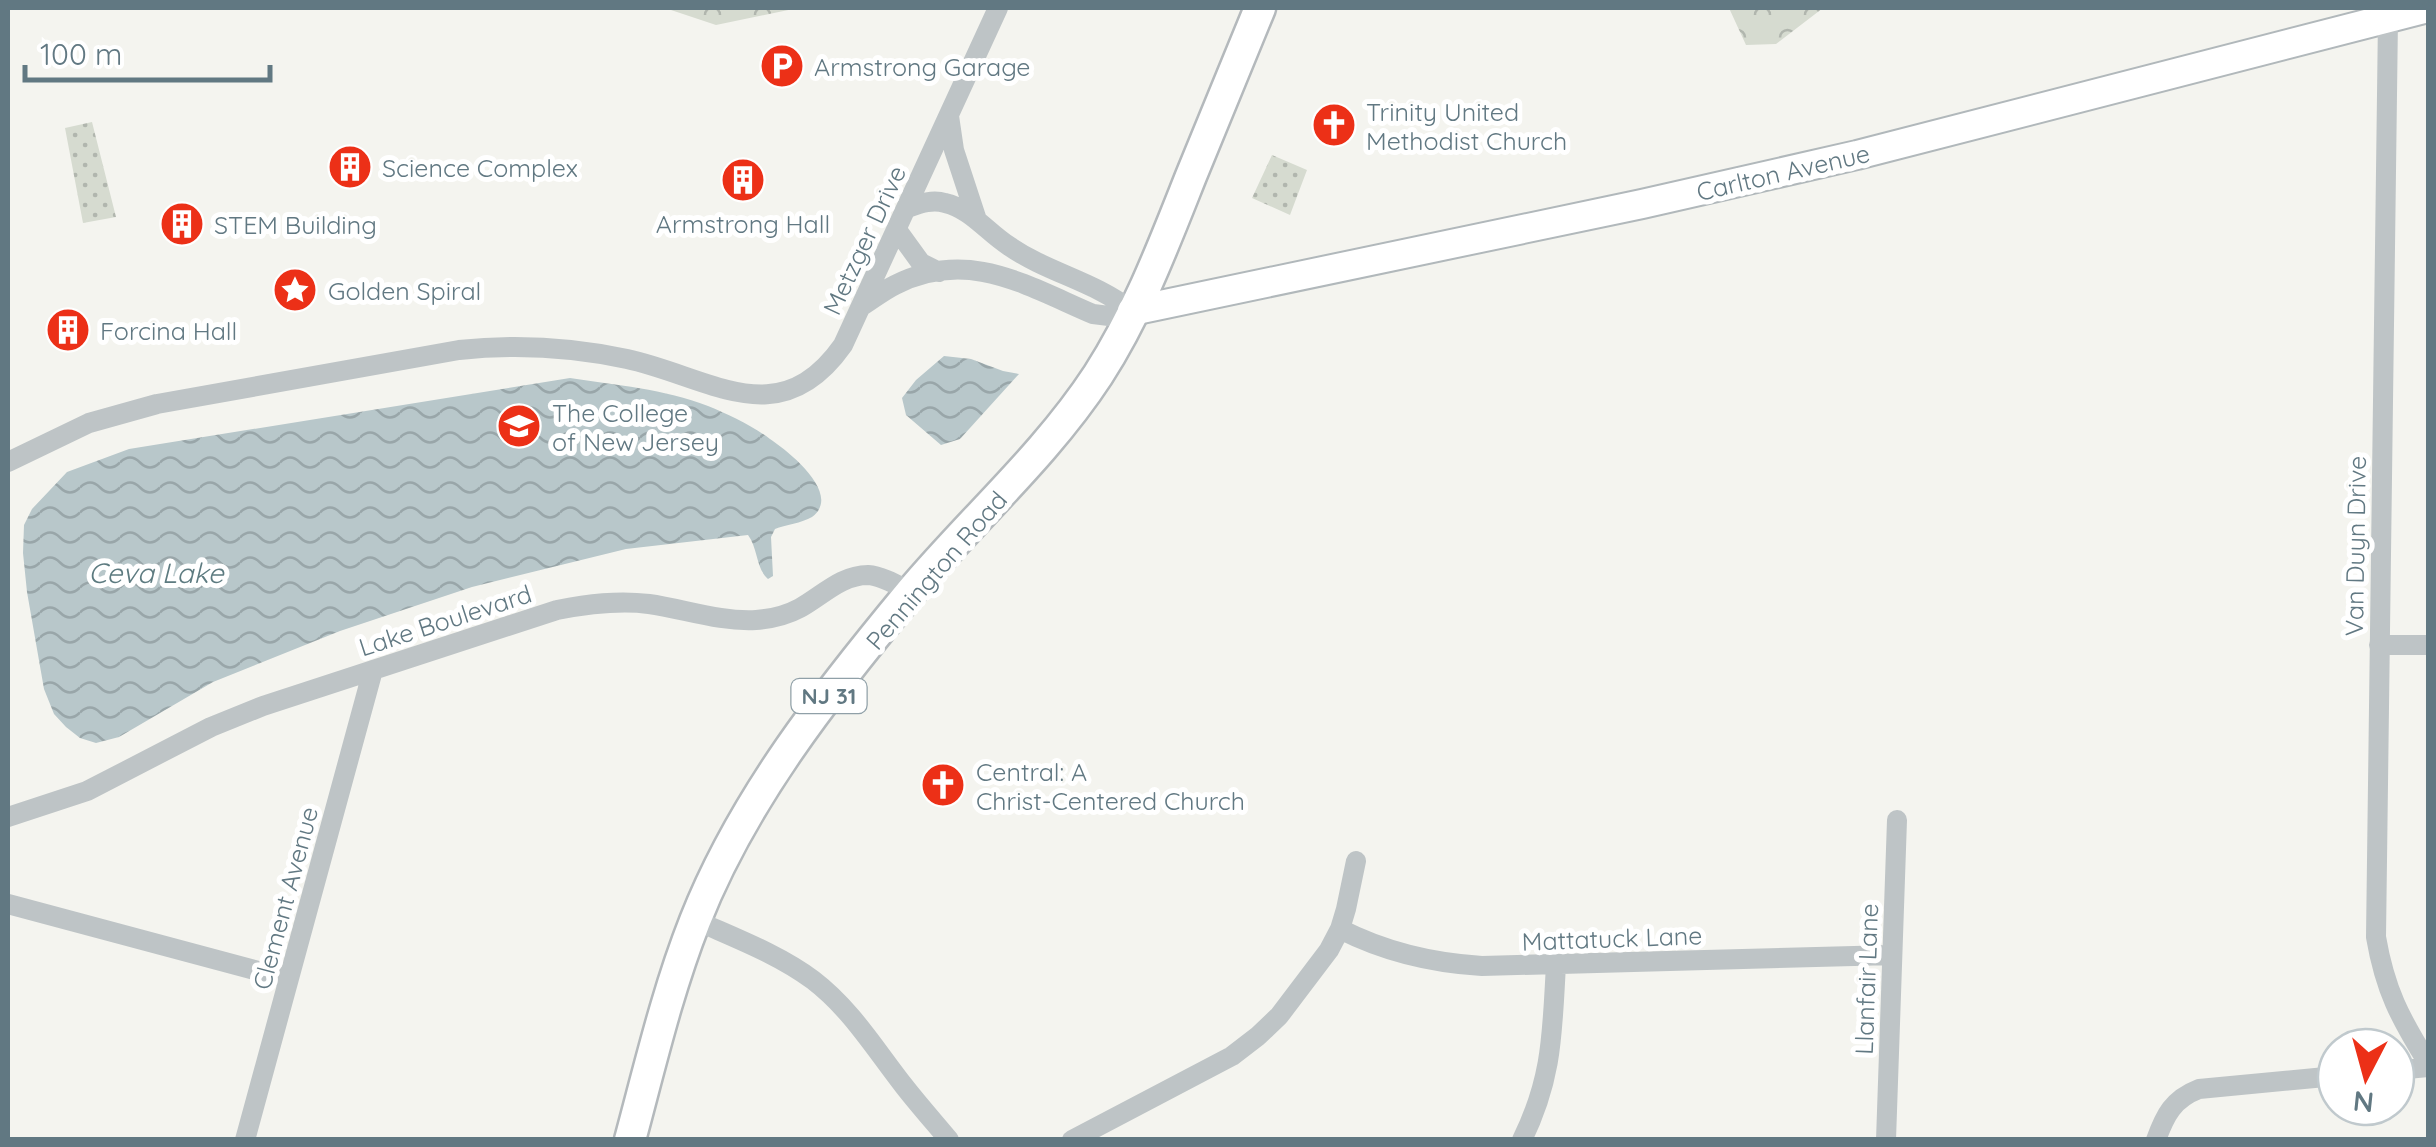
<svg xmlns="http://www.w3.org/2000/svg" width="2436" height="1147" font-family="Quicksand,sans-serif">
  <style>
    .green { fill: url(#green-dots) }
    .forest { fill: url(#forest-crowns) }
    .water { fill: url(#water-waves) }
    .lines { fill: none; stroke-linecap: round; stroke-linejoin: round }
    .secondary-casing { stroke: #b1b8bb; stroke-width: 32 }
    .primary-casing { stroke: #b4b9bc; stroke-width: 35 }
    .street { stroke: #bec4c6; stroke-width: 20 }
    .secondary { stroke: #fff; stroke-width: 28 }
    .primary { stroke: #fff; stroke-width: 30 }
    .labels { text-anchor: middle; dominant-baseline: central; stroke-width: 10; stroke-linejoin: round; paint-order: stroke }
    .shield { fill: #fff; stroke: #90a0a8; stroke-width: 2.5 }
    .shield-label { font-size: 22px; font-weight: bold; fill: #617882 }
    .poi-label { font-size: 25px; fill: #617882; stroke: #fff; text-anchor: start }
    .street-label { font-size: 25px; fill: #617882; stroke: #fff }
    .water-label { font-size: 28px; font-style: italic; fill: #5d7b80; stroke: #fff }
  </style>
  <defs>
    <pattern id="green-dots" width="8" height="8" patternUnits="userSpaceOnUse" patternTransform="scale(2.5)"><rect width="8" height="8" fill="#d6dbd0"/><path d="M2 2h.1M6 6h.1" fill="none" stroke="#b1b6ae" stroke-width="1.8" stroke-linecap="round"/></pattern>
    <pattern id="forest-crowns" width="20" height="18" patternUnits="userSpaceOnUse" patternTransform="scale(2.5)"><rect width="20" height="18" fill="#d6dbd0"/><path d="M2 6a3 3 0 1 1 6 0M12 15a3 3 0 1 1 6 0" fill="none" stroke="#b1b6ae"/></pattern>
    <pattern id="water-waves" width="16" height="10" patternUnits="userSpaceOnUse" patternTransform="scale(2.5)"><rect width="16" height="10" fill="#b8c7ca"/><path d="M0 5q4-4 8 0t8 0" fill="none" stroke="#99a6a9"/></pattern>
  </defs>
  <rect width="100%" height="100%" fill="#f4f4ef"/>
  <path class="green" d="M92,122L116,217L83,223L65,128Z
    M1272,155L1307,170L1290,215L1252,198Z"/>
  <path class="forest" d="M665,8H798L716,25Z
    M1729,8H1823L1776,44L1746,45Z"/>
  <path class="water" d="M944,356L971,359L1003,371L1019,374L960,439L941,445L906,415L902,398L916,380Z
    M570,378C615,385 665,389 708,406C728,414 753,426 770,439C788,451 843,494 812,517C802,523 785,525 775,529L771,537L773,576L768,579C756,569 758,548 748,535L626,549L472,587L340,631L213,682L119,737L96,743L80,738L66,727L54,714L44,689L27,592L23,553L24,525L32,509L67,472L129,449Z"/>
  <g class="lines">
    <defs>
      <path id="secondary" d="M1132,311L1642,204L1857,155L2428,8"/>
      <path id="primary" d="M630,1140C650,1066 667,992 695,921C743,799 827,693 910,593C972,519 1045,456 1098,375C1138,313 1164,244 1191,176C1214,120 1237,64 1260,8"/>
    </defs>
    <use href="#secondary" class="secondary-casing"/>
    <use href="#primary" class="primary-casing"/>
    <path class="street" d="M2388,18L2376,937C2385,990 2400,1018 2428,1063
      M949,116L954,150L977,220
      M907,208C919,204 932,199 945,203C971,209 987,232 1009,246C1048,273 1094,281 1132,311
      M897,230L921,263L939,272
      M862,306C873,299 883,291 895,285C968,248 1025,285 1093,314L1109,316L1132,311
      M8,462L89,423L157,404L459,350C515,344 571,347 627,359C710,377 779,436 843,345L998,8
      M2379,645H2428
      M8,817L87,791L211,727L263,706L557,610C588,604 618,600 649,604C684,609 720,622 756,620C770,619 787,615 800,608C822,596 841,575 868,575C882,576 899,586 911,592
      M8,904L288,979
      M695,920C735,938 778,954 813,980C851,1009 875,1049 904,1086C918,1104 934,1122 949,1140
      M1340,929C1385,952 1432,963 1482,966L1892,955
      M2396,1070L2428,1067
      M245,1140L373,670
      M1072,1140L1232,1056L1258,1036L1279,1016L1329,950L1340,929L1346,909L1356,861
      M1522,1140C1553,1077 1552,1032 1556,965
      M1886,1140L1897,820
      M2156,1140C2165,1115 2173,1099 2199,1089L2336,1076"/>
    <use href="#secondary" class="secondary"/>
    <use href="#primary" class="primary"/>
  </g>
  <defs>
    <symbol id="parking-disc" viewBox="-11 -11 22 22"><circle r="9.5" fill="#ec3017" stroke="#fff"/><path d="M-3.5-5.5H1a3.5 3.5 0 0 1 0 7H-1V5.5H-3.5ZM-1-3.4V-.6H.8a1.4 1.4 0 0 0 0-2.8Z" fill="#fff"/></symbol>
    <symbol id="church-disc" viewBox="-11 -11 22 22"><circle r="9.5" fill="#ec3017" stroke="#fff"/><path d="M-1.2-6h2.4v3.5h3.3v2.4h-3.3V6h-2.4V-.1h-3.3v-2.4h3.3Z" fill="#fff"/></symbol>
    <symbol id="building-disc" viewBox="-11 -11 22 22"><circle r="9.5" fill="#ec3017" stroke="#fff"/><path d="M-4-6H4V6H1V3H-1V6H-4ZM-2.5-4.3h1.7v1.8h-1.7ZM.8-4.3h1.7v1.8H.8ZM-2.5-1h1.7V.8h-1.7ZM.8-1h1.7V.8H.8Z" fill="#fff"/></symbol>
    <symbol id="sight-disc" viewBox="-11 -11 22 22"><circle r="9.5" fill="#ec3017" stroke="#fff"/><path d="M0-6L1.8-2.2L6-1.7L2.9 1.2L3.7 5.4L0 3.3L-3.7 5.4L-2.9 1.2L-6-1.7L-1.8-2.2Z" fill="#fff"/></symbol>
    <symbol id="university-disc" viewBox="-11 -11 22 22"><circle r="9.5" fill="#ec3017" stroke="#fff"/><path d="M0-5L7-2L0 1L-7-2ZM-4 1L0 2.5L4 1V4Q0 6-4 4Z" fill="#fff"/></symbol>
  </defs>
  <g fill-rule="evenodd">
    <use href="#parking-disc" x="757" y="41" width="50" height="50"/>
    <use href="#church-disc" x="1309" y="100" width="50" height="50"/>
    <use href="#building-disc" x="325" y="142" width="50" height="50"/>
    <use href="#building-disc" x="718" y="155" width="50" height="50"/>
    <use href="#building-disc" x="157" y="199" width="50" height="50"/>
    <use href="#sight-disc" x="270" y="265" width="50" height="50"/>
    <use href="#building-disc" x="43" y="305" width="50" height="50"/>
    <use href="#university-disc" x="494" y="401" width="50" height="50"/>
    <use href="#church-disc" x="918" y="760" width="50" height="50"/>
  </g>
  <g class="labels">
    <rect class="shield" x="791.5" y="679" width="75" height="34" rx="8"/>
    <g class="shield-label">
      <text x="829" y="696">NJ 31</text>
    </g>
    <g class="poi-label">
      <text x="814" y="66">Armstrong Garage</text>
      <text x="1366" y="111">Trinity United<tspan x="1366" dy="29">Methodist Church</tspan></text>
      <text x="382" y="167">Science Complex</text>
      <text x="743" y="223" text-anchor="middle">Armstrong Hall</text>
      <text x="214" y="224">STEM Building</text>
      <text x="328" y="290">Golden Spiral</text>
      <text x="100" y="330">Forcina Hall</text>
      <text x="552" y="412">The College<tspan x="552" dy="29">of New Jersey</tspan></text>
      <text x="976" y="771">Central: A<tspan x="976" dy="29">Christ-Centered Church</tspan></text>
    </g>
    <g class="street-label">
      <text transform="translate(1783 172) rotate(-13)">Carlton Avenue</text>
      <text transform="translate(864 240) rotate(-65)">Metzger Drive</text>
      <text transform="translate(2355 546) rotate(-89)">Van Duyn Drive</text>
      <text transform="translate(936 570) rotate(-49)">Pennington Road</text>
      <text transform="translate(445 620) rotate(-18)">Lake Boulevard</text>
      <text transform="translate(285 898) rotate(-75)">Clement Avenue</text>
      <text transform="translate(1612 938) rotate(-2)">Mattatuck Lane</text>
      <text transform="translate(1866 979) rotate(-88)">Llanfair Lane</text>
    </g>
    <g class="water-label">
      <text x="156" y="572">Ceva Lake</text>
    </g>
  </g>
  <rect width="2436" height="1147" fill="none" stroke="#617882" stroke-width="20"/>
  <g transform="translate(2366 1077) rotate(186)"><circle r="48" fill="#ffffff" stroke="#c0c9cd" stroke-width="2.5"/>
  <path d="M0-8L18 38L0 25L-18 38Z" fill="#ec3017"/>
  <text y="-15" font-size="28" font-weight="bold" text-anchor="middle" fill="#617882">N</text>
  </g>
  <path d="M25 65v15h245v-15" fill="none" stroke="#617882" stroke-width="5"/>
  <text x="40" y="65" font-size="30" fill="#617882" stroke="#ffffff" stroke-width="8" paint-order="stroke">100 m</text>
</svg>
